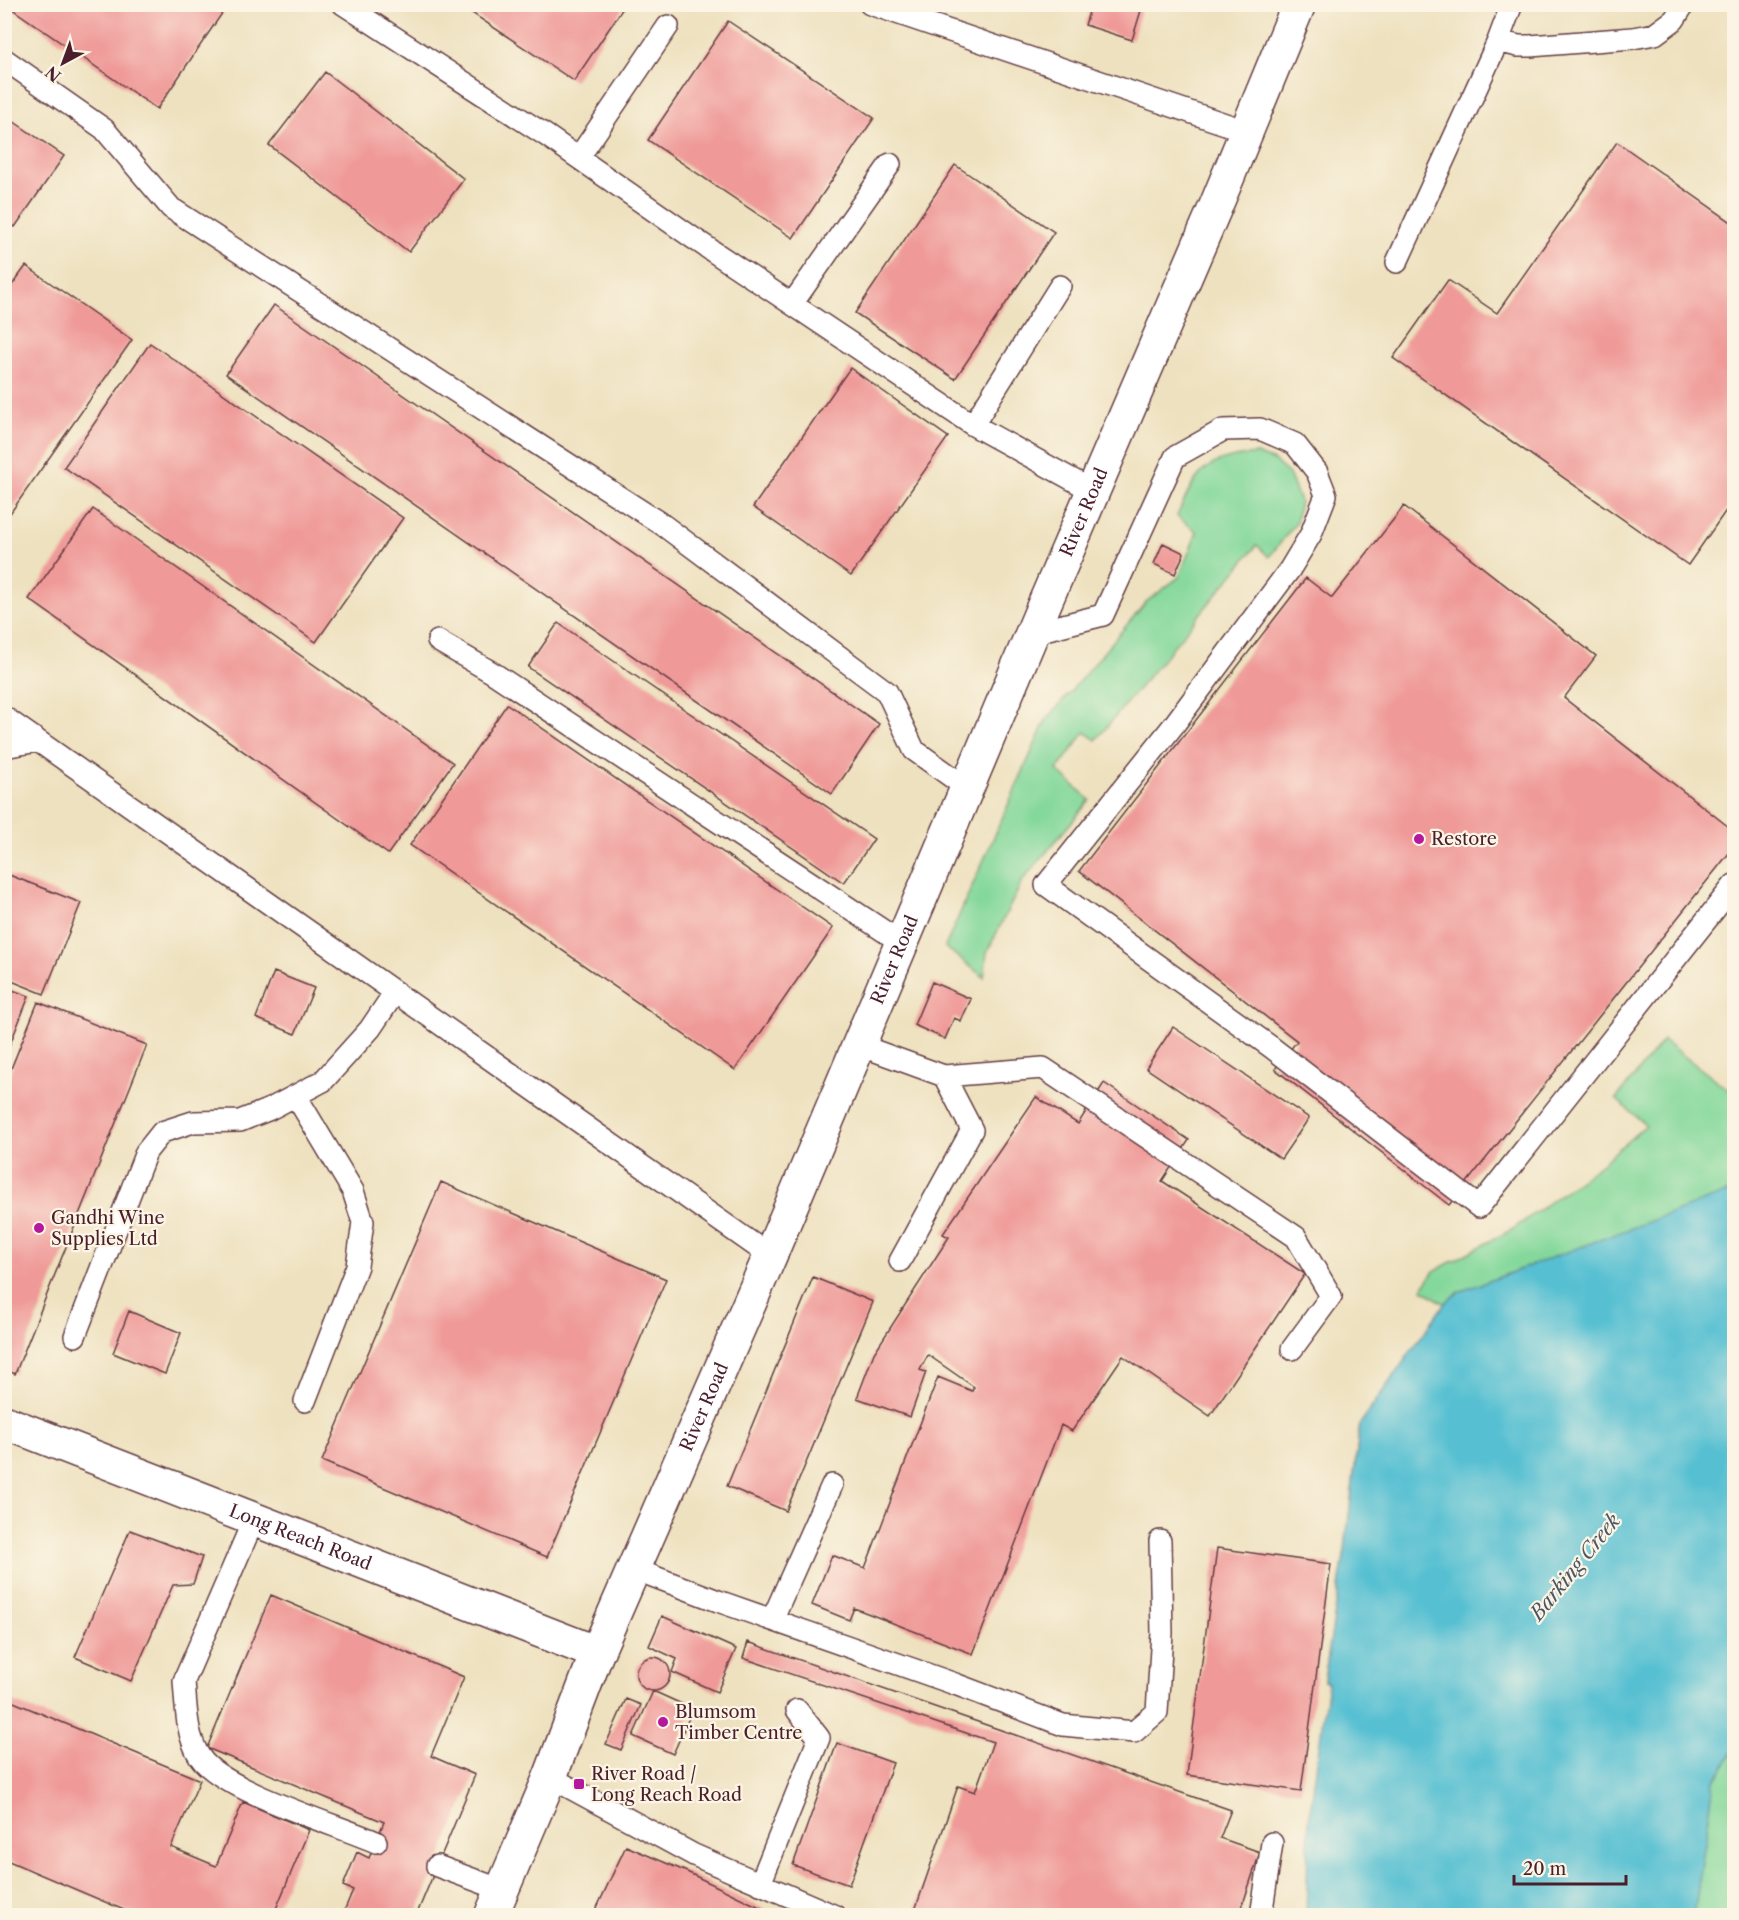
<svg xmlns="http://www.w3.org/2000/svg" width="1739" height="1920" font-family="'Libre Caslon Text',serif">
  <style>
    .green { fill: #84d89b; stroke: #677c63; stroke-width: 1.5 }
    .water { fill: #56c0d2; stroke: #50707e; stroke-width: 1.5 }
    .building { fill: #ef9a98 }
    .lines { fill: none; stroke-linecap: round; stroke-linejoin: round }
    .service-casing { stroke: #633c41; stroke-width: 24 }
    .minor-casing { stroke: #633c41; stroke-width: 36 }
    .tertiary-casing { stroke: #633c41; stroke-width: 36 }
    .service { stroke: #fff; stroke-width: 21 }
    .minor { stroke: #fff; stroke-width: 33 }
    .tertiary { stroke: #fff; stroke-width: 33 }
    .poi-dot { fill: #b5179e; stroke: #fcf5e5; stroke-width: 2 }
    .labels { text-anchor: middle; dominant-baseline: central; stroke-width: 4.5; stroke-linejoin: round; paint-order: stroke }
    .street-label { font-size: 18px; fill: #4a1f2b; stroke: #fcf5e5 }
    .poi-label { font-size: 18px; fill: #4a1f2b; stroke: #fcf5e5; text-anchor: start }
    .water-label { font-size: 20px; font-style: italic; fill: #4e5765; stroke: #fcf5e5 }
  </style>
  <rect width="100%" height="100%" fill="#fcf5e5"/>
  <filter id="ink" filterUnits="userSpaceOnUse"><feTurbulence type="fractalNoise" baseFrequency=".0167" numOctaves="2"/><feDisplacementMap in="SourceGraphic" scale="12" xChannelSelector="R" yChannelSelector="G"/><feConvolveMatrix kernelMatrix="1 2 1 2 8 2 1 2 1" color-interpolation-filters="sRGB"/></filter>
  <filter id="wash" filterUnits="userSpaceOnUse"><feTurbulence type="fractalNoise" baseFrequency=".008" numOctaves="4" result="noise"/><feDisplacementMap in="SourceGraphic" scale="24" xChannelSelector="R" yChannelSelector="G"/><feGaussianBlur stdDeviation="1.35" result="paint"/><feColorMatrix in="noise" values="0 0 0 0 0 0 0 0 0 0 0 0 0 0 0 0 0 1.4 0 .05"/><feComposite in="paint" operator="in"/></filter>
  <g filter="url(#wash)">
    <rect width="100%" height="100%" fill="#eee1bf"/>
    <path class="green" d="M1256,454L1274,461L1289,474L1300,501L1296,523L1269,557L1257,545L1096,740L1085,732L1057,770L1090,800L1023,880L987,952L984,977L945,947L1045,722L1146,602L1179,577L1197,532L1177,516C1198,469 1204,460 1256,454Z
      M1663,1040L1734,1094V1236L1328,1683L1324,1681L1345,1550L1360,1424L1445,1304L1422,1289L1434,1271L1513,1229L1601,1164L1646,1125L1616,1099Z
      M1734,1600V1915H1654Z"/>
    <path class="water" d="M1734,1190V1751L1714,1783L1694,1915H1306L1309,1819L1328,1683L1324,1681L1345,1550L1360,1424L1445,1303L1459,1292Z"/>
    <g id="blocks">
      <path class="building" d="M5,4H219L225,9L157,109Z
        M1065,4H1143L1132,40L1085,25L1089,12Z
        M460,5H625L574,81Z
        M728,21L874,118L793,238L648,140Z
        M325,72L464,179L409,252L269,145Z
        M4,115L64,156L15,227L4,220Z
        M1617,142L1734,224V499L1688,565L1393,358L1448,280L1497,313Z
        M955,165L1054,232L955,379L855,313Z
        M26,266L132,340L4,522V296Z
        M274,305L879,724L832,794L226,374Z
        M150,343L403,518L316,642L64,467Z
        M850,368L948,437L851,576L753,507Z
        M1404,506L1596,656L1564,698L1734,831V847L1449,1205L1275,1069L1297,1041L1079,871L1306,578L1332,598Z
        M93,509L453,763L388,854L29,599Z
        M1163,543L1184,553L1175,574L1154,564Z
        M558,623L874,839L844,883L528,667Z
        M507,704L833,928L735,1070L410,845Z
        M4,873L81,903L44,994L4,978Z
        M274,972L314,988L295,1034L256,1018Z
        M932,982L971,999L961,1021L954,1018L945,1039L914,1025Z
        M4,987L29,996L5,1057H4Z
        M38,1002L147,1045L15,1374L4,1369V1086Z
        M1173,1027L1309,1118L1281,1159L1146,1068Z
        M1104,1083L1189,1140L1162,1181L1305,1274L1210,1416L1123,1356L1072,1431L1061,1425L973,1654L854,1608L849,1620L812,1605L832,1555L865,1568L938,1377L972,1391L974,1387L928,1355L920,1370L926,1372L910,1417L857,1398L874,1353L949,1237L943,1234L1036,1097L1078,1124Z
        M441,1182L666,1279L547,1557L322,1461Z
        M813,1277L873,1302L786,1511L727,1486Z
        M129,1311L181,1333L165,1374L113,1353Z
        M130,1530L202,1557L193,1584L173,1585L131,1681L75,1657Z
        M1217,1548L1331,1564L1301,1791L1187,1775Z
        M271,1595L464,1677L431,1756L475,1775L416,1916H342L353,1890L343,1886L357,1852L369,1858L384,1822L207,1748Z
        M662,1616L736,1649L717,1692L672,1672L677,1659L649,1646Z
        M748,1642L1231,1810L1220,1838L1260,1852L1239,1916H913L958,1786L975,1792L993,1742L743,1658Z
        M636 1674a17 17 0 1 1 34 0a17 17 0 1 1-34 0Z
        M653,1691L693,1709L673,1754L633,1736Z
        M4,1698L200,1780L171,1847L216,1866L243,1802L309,1830L273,1916H138L4,1859Z
        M626,1699L641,1705L621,1750L606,1744Z
        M837,1743L893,1763L849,1885L793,1865Z
        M626,1846L687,1872L778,1916H593Z"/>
    </g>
  </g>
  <g filter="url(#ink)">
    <use href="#blocks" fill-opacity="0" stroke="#633c41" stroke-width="1.5"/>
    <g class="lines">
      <defs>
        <path id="service" d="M343,4L547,136L693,238L973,425L1093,491
          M870,4L1246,131
          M1498,41L1518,46H1530L1633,38L1655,34L1674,20L1684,4
          M4,59L104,129L171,208L663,525L887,692L914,750L967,788
          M579,157L668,26
          M1397,262L1498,41L1512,4
          M792,304L890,164
          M973,425L1060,286
          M1032,633L1103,615L1175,457L1223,430L1260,429L1295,444L1317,472L1326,495L1311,534L1290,569L1173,726L1046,885L1271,1047L1479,1207L1734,885
          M438,641L493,673L902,943
          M4,717L770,1256
          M4,747L38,741
          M859,1045L944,1076L1043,1068L1296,1237L1331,1296L1292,1349
          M296,1096L353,1191L363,1222L357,1266L305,1401
          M900,1261L972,1130L944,1076
          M75,1336L146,1152L162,1132L193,1122L240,1121L270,1109L323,1081L370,1029L395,992
          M254,1519L184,1681C186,1705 186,1736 200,1757C221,1790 337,1825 376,1842
          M634,1569L718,1601L955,1684L1063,1725L1134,1732L1157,1712L1162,1633L1160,1541
          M772,1620L832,1485
          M550,1777L694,1855L835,1916
          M437,1866L502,1890
          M760,1884L819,1738L797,1710
          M1261,1916L1272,1843"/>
        <g id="minor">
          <path id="s1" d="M4,1422L597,1653"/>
        </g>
        <g id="tertiary">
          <path id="s2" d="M491,1916L550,1777L597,1653L770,1256L1044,605L1215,208L1299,4"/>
        </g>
      </defs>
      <use href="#service" class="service-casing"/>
      <use href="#minor" class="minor-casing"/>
      <use href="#tertiary" class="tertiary-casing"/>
      <use href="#service" class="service"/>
      <use href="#minor" class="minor"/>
      <use href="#tertiary" class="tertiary"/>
    </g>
  </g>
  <g class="poi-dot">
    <circle cx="1419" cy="839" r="6"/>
    <circle cx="39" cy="1228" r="6"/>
    <circle cx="663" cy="1722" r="6"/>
    <rect x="573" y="1778" width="12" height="12" rx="3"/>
  </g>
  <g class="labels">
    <g class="street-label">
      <text stroke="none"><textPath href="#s2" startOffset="1524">River Road</textPath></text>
      <text stroke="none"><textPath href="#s2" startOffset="1038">River Road</textPath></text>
      <text stroke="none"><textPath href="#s2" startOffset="552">River Road</textPath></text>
      <text stroke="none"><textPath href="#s1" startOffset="318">Long Reach Road</textPath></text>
    </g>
    <g class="poi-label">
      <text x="1431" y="839">Restore</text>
      <text x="51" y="1218">Gandhi Wine<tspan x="51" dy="21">Supplies Ltd</tspan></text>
      <text x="675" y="1712">Blumsom<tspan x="675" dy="21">Timber Centre</tspan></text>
      <text x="591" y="1774">River Road /<tspan x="591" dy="21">Long Reach Road</tspan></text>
    </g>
    <g class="water-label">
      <text transform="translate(1575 1567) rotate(-51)">Barking Creek</text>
    </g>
  </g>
  <rect width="1739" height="1920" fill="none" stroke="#fcf5e5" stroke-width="24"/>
  <g transform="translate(63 63) rotate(221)" stroke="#fcf5e5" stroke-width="4.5" paint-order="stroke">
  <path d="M0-4.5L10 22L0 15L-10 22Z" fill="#4a1f2b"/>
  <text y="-9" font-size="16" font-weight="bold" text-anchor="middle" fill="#4a1f2b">N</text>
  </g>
  <path d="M1514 1875v9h112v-9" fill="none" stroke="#4a1f2b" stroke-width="3"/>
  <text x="1523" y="1875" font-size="18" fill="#4a1f2b" stroke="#fcf5e5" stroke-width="4.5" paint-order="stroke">20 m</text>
</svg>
